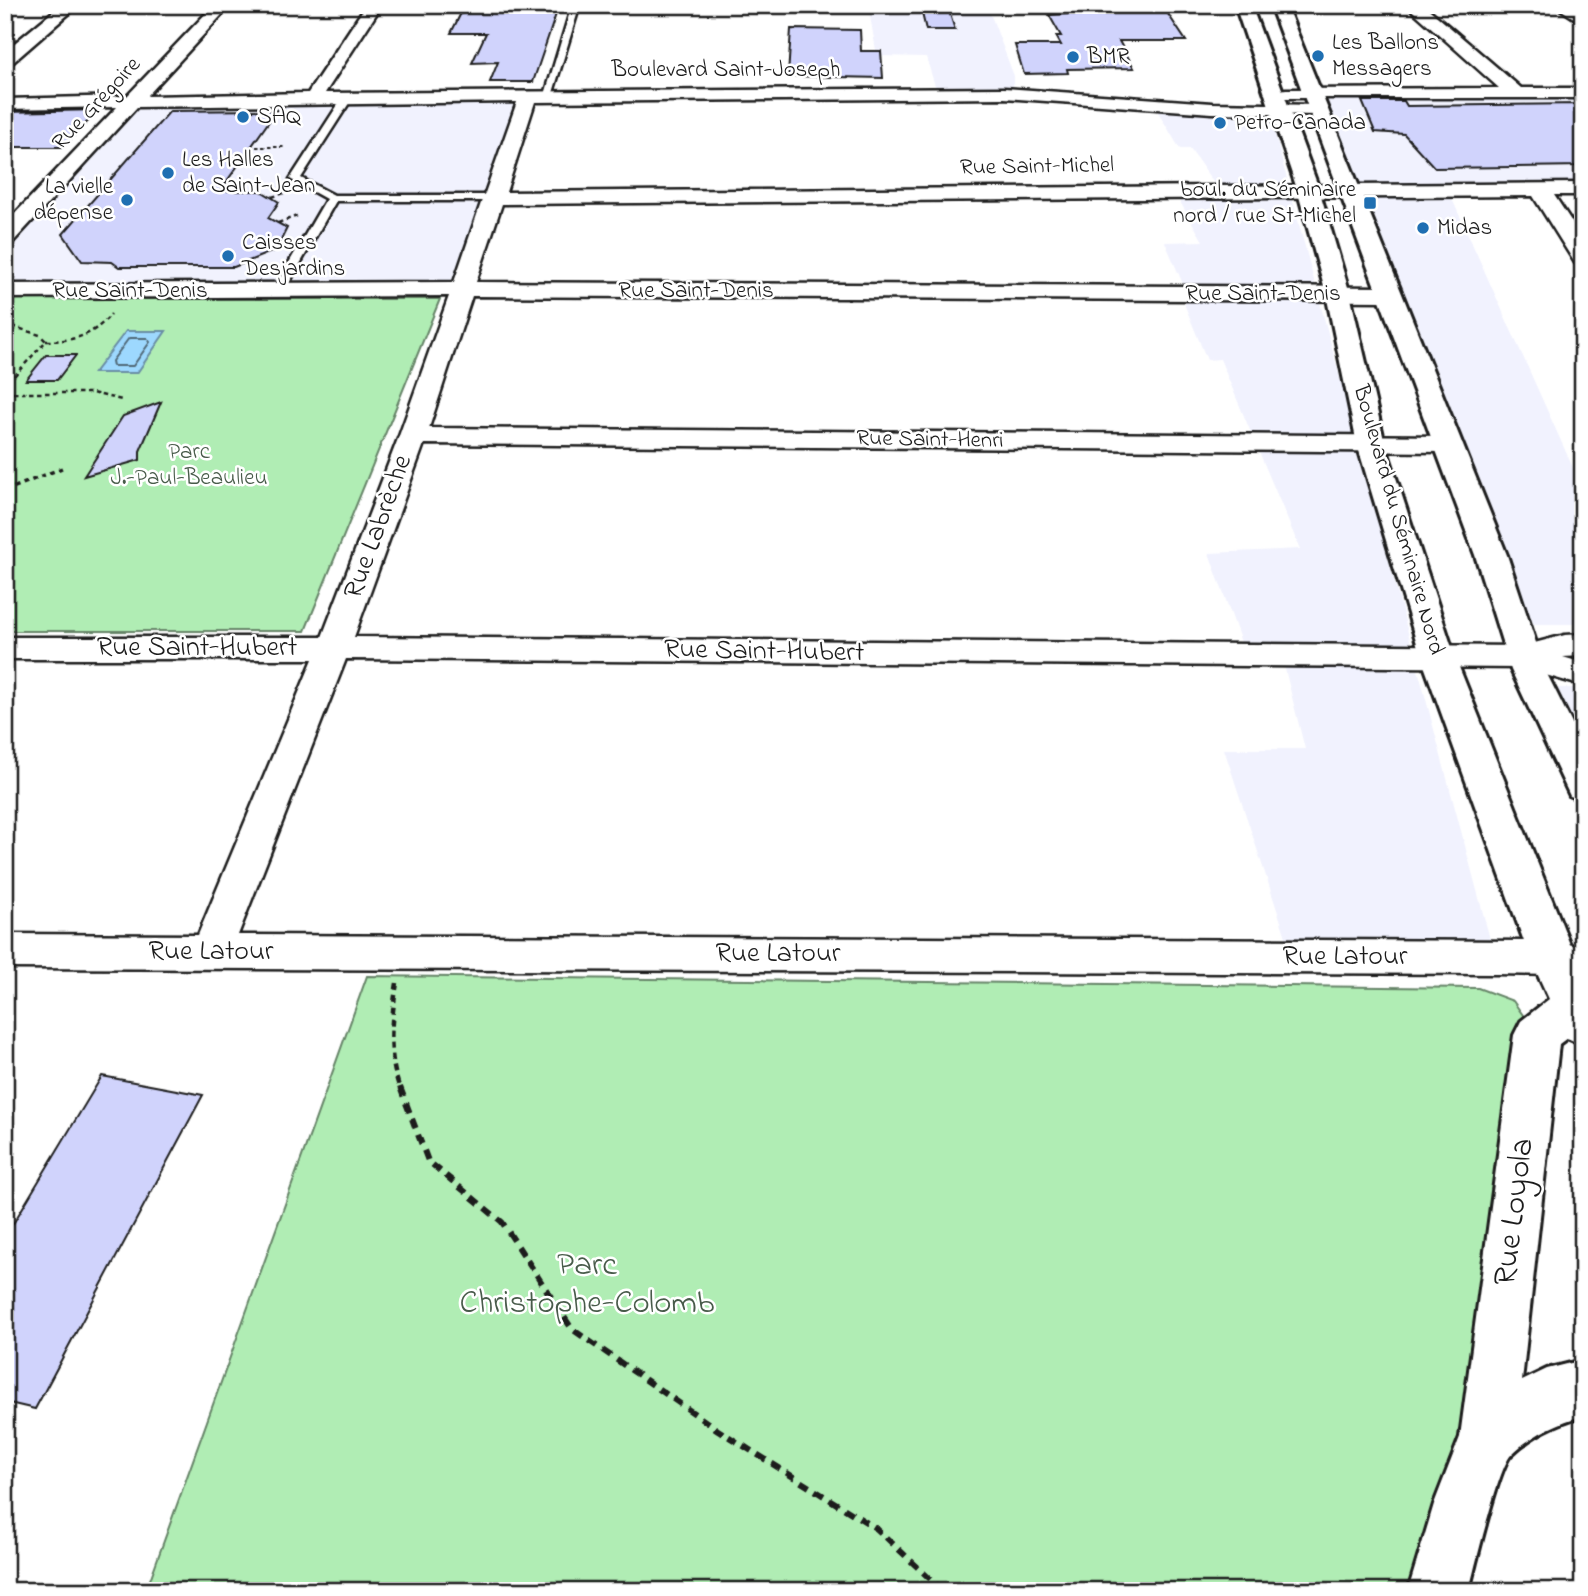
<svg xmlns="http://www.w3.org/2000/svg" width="1588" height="1596" font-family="'Indie Flower',sans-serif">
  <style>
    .built { fill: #f1f2fe }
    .green { fill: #b0edb4; stroke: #668468; stroke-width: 2 }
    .water { fill: #9dd8fe; stroke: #698da4; stroke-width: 2 }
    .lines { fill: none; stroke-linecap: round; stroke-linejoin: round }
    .shore { stroke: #506776; stroke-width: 2 }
    .building { fill: #d0d3fc; stroke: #1c1c1c; stroke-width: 2 }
    .lane-casing { stroke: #1c1c1c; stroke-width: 5 }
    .street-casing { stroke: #1c1c1c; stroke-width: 5 }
    .secondary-casing { stroke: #1c1c1c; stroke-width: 6 }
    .path-far4 { stroke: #1c1c1c; stroke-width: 2; stroke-dasharray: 3.5 2.5; stroke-linecap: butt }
    .path-far3 { stroke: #1c1c1c; stroke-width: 2.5; stroke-dasharray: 4.5 3.5; stroke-linecap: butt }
    .path-far2 { stroke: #1c1c1c; stroke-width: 3.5; stroke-dasharray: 5 4.5; stroke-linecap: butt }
    .path-far1 { stroke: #1c1c1c; stroke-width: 4.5; stroke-dasharray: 7 5; stroke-linecap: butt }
    .path { stroke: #1c1c1c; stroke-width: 6; stroke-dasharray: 10 7; stroke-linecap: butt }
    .lane { fill: #fff; fill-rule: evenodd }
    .street { fill: #fff; fill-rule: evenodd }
    .secondary { fill: #fff; fill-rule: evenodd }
    .poi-dot { fill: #1f6fb2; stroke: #fff; stroke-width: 2.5 }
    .labels { text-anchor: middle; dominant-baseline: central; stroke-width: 5; stroke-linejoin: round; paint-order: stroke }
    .far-poi-label { font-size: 23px; fill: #1c1c1c; stroke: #fff; text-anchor: start }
    .far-street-label { font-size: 23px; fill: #1c1c1c; stroke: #fff }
    .far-park-label { font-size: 23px; fill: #485b4a; stroke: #fff }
    .street-label { font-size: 28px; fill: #1c1c1c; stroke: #fff }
    .near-street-label { font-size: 33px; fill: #1c1c1c; stroke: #fff }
    .near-park-label { font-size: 33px; fill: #485b4a; stroke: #fff }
  </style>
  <rect width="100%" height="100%" fill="#fff"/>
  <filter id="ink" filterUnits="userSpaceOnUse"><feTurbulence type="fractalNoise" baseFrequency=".0143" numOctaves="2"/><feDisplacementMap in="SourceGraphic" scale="14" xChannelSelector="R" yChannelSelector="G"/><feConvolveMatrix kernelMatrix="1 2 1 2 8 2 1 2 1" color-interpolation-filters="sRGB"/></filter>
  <g filter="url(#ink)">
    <path class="built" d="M868,5H987L1014,76L1013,89H936L926,57L877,56Z
      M1583,93V185L1448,190L1583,490V624H1534L1491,555L1313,94Z
      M528,96L461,289L5,291V237L134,100Z
      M1155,107L1269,112L1491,943L1289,946L1224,749H1305L1282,657L1246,656L1209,553L1300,549L1220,359L1207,360L1185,306L1186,291L1165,242L1203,241L1173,190L1218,189L1190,149H1180Z
      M1550,688H1583V767Z"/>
    <path class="green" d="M5,299H440L305,631H5Z
      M367,976L1478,988L1513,1001L1537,1035L1471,1406L1415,1591H146Z"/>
    <path class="water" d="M126,331H166L137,373H94Z"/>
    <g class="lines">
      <path class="shore" d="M129,338H147L150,342L133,366H113L112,361Z"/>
    </g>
    <path class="building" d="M480,5H559L533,82H490L498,62L472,63L486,33H451L464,7Z
      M920,5H947L955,30H926Z
      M1114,5H1162L1186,41H1119L1134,68L1067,69L1068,73L1024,74L1015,45H1061L1056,36H1061L1049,15L1118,11Z
      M791,29L860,30L861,51H881L883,78L788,76Z
      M1362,101H1404L1407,106L1583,104V166L1435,168L1404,134L1375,132Z
      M99,110L63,147H5V112Z
      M277,110L220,191H261L279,202L268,218L287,228L276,250L234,267H119L112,262L82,261L63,234L170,111Z
      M46,355H76L57,380H26Z
      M161,402L140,451V460L84,476L123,416Z
      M102,1076L203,1095L35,1409L5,1402V1237Z"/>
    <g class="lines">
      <defs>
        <path id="lane" d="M572,5H580L552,96L544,98Z
          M348,94L353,97L301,178L334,195H491L496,198L491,201H336L284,292L274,295L272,292L326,199L290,179L343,97Z"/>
        <path id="street" d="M61,5H79L11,64L5,65V51Z
          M214,5H231L147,96L308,93L366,5H382L325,93L1004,88L1212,103L1318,105L1327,110L1318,115L1212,113L1004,98L535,102L506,192L1583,183V195H1554L1583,239V265L1575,263L1533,196L502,204L476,282L1388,287L1396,289L1400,294L1396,299L1388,301L472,296L429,428L1447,436L1457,438L1461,444L1457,450L1447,452L424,444L354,637L1523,646L1565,635L1583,634V656L1563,657L1583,663V686L1522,668L346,659L238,935L1552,941L1583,947V982L1552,975L1497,974L5,968V934L198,935L313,659H5V637H322L399,436L449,296L5,298V284L454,282L482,200L481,198L485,193L517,102L137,107L13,242L5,243V224L117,107L5,109V99L127,96Z
          M1406,5H1424L1521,88H1583V98H1280L1277,94L1280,90L1286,89L1499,88Z
          M1554,5H1573L1583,12V24Z"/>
        <path id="secondary" d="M1235,5H1251L1319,189L1350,294L1385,444L1455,657L1583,977V1045L1567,1038L1559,1044L1522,1381L1547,1369L1583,1360V1416C1558,1422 1530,1436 1511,1455C1498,1468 1475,1567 1469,1591H1408L1434,1504L1460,1437L1514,1035L1521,1021L1549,999L1530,958L1421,657L1357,444L1326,294L1297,189Z
          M1270,5H1286L1507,555L1545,670L1583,746V800L1570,796L1511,670L1475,555Z"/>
      </defs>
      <use href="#lane" class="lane-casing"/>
      <use href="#street" class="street-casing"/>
      <use href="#secondary" class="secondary-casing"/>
      <path class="path-far4" d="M250,147H285"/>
      <path class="path-far3" d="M272,197L284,193
        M278,223L297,216
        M5,324L40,335L46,341L5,386
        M46,341C74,341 93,336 111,314
        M5,393H92L122,400"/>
      <path class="path-far2" d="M5,491L62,468"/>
      <path class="path-far1" d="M397,983C391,1019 387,1054 400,1089"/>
      <path class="path" d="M400,1087L428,1161L502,1222L572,1329L718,1430L877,1529L943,1591"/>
      <use href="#lane" class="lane"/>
      <use href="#street" class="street"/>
      <use href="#secondary" class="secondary"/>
    </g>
  </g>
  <g class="poi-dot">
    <circle cx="1318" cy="56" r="7"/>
    <circle cx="1073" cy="57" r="7"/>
    <circle cx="243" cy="117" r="7"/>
    <circle cx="1220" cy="123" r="7"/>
    <circle cx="168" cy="173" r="7"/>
    <circle cx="127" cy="200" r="7"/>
    <rect x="1363" y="196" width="14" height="14" rx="3.5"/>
    <circle cx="1423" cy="228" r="7"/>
    <circle cx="228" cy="256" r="7"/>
  </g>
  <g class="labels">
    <g class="far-poi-label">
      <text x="1332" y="43">Les Ballons<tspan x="1332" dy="26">Messagers</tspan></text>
      <text x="1087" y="57">BMR</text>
      <text x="257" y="117">SAQ</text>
      <text x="1234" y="123">Petro-Canada</text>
      <text x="182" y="160">Les Halles<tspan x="182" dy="26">de Saint-Jean</tspan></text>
      <text x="113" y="187" text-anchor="end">La vielle<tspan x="113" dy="26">dépense</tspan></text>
      <text x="1356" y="190" text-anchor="end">boul. du Séminaire<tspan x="1356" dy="26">nord / rue St-Michel</tspan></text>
      <text x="1437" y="228">Midas</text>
      <text x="242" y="243">Caisses<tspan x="242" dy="26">Desjardins</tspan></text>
    </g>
    <g class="far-street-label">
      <text x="726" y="70">Boulevard Saint-Joseph</text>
      <text transform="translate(97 104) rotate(-47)">Rue Grégoire</text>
      <text transform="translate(1037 167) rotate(-1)">Rue Saint-Michel</text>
      <text x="130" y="291">Rue Saint-Denis</text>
      <text x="696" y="291">Rue Saint-Denis</text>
      <text x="1263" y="294">Rue Saint-Denis</text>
      <text transform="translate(930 440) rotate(1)">Rue Saint-Henri</text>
      <text transform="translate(1398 520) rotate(74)">Boulevard du Séminaire Nord</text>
    </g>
    <g class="far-park-label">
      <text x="189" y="452">Parc<tspan x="189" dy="26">J.-Paul-Beaulieu</tspan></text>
    </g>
    <g class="street-label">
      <text transform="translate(379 527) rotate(-70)">Rue Labrèche</text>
      <text x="197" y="648">Rue Saint-Hubert</text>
      <text transform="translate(764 652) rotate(1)">Rue Saint-Hubert</text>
      <text x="211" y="952">Rue Latour</text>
      <text x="778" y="954">Rue Latour</text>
      <text x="1345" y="957">Rue Latour</text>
    </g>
    <g class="near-street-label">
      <text transform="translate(1515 1212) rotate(-83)">Rue Loyola</text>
    </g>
    <g class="near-park-label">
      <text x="587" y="1266">Parc<tspan x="587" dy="38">Christophe-Colomb</tspan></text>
    </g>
  </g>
  <rect width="1588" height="1596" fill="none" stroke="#fff" stroke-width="28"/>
  <rect x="14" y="14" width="1560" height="1568" fill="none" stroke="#1c1c1c" stroke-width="2.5" filter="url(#ink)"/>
</svg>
